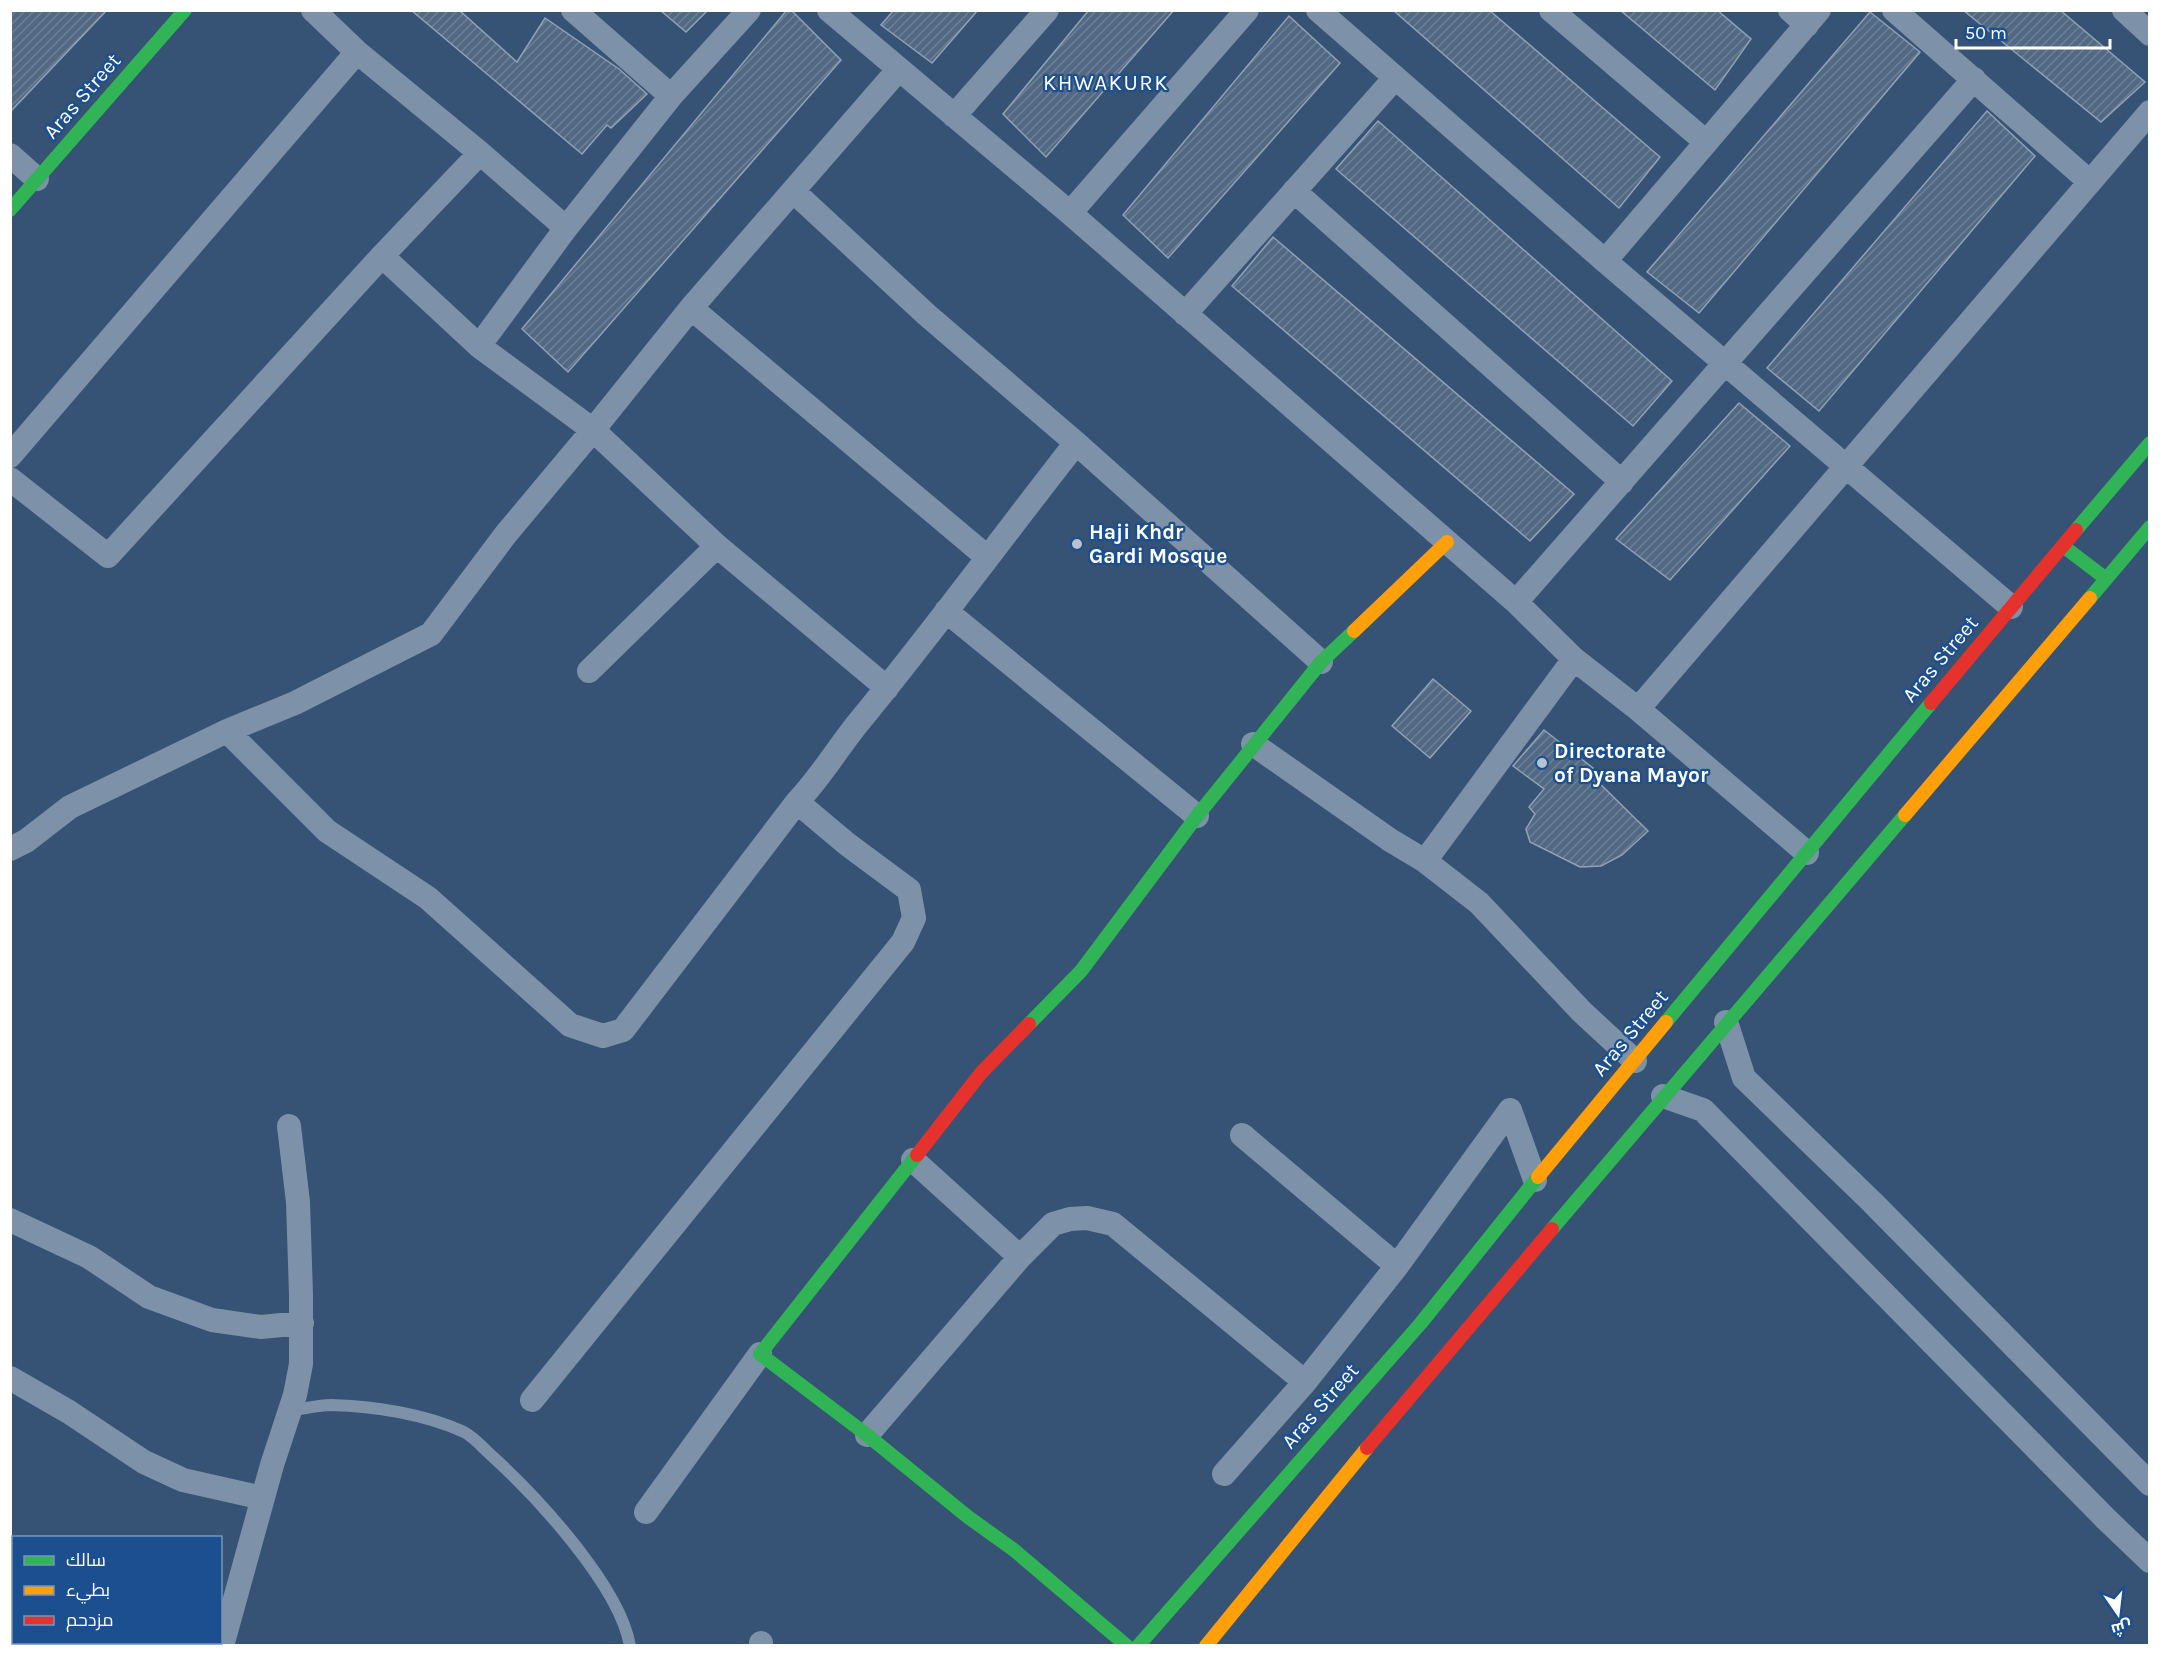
<svg xmlns="http://www.w3.org/2000/svg" width="2160" height="1656" font-family="Karla,Cairo,sans-serif">
  <style>
    .building { fill: url(#building-hatch); stroke: #92a2b6; stroke-width: 1.5 }
    .lines { fill: none; stroke-linecap: round; stroke-linejoin: round }
    .lane { stroke: #7d92a8; stroke-width: 12 }
    .street { stroke: #7d92a8; stroke-width: 24 }
    .fast { stroke: #30b455; stroke-width: 14 }
    .slow { stroke: #ff9f0a; stroke-width: 14 }
    .jam { stroke: #e5322d; stroke-width: 14 }
    .poi-dot { fill: #b9c2ce; stroke: #1b4f8f; stroke-width: 2 }
    .labels { text-anchor: middle; dominant-baseline: central; stroke-width: 4.5; stroke-linejoin: round; paint-order: stroke }
    .street-label { font-size: 21px; fill: #fff; stroke: #1b4f8f }
    .poi-label { font-size: 21px; font-weight: bold; fill: #fff; stroke: #1b4f8f; text-anchor: start }
    .neighbourhood-label { font-size: 22px; letter-spacing: 1.5px; fill: #fff; stroke: #1b4f8f }
  </style>
  <defs>
    <pattern id="building-hatch" width="6" height="6" patternUnits="userSpaceOnUse" patternTransform="scale(1.5)"><rect width="6" height="6" fill="#526984"/><path d="M-1 1l2-2M0 6l6-6M5 7l2-2" fill="none" stroke="#6c8096"/></pattern>
  </defs>
  <rect width="100%" height="100%" fill="#365274"/>
  <path class="building" d="M10,10H107L10,112Z
    M411,10H459L517,62L545,18L619,69L647,94L611,128L607,125L582,154Z
    M660,10H708L686,32Z
    M787,10H791L841,60L568,372L522,329Z
    M894,10H978L932,63L881,25Z
    M1089,10H1174L1046,157L1003,114Z
    M1393,10H1489L1660,157L1619,208Z
    M1620,10H1717L1751,39L1715,90Z
    M1963,10H2060L2145,82L2101,122Z
    M1870,12L1920,52L1699,313L1647,272Z
    M1289,16L1340,63L1168,258L1123,215Z
    M1987,111L2035,156L1819,411L1767,368Z
    M1378,121L1672,381L1633,426L1336,169Z
    M1273,237L1574,494L1530,541L1232,286Z
    M1739,403L1790,446L1670,580L1616,539Z
    M1433,679L1471,711L1430,758L1392,726Z
    M1544,730L1593,768L1588,772L1648,831L1622,855L1601,866L1580,867L1530,842L1526,829L1535,814L1529,807L1544,789L1513,766Z"/>
  <g class="lines">
    <path class="lane" d="M290,1411C303,1409 317,1405 331,1405C374,1406 425,1414 464,1432C474,1437 483,1448 492,1456C536,1496 620,1586 630,1646"/>
    <path class="street" d="M313,10L357,52L480,153L566,228
      M573,10L671,96
      M829,10L1070,213L1516,602L1574,659L1638,709L1807,853
      M1318,10L1605,261L2011,607
      M1551,10L1706,142
      M1790,10L1807,25
      M1894,10L2090,182
      M2124,10L2150,34
      M954,116L1047,10
      M10,155L37,179
      M793,191L927,315L1076,443L1321,662
      M1294,191L1622,482
      M1070,213L1247,10
      M382,256L479,346L593,430L717,546L887,688
      M1605,261L1819,10
      M691,308L987,557
      M1185,314L1395,78
      M479,346L566,228L671,96L749,10
      M10,456L357,52
      M10,479L108,556L382,256L480,153
      M1516,602L1974,79
      M946,611L1197,816
      M589,671L717,546
      M1638,709L2150,112
      M227,731L327,831L428,898L570,1025L603,1036L623,1030L797,802
      M1253,744L1390,840L1425,861L1479,903L1582,1012L1635,1061
      M10,849L26,841L70,807L227,731L295,703L431,634L506,534L593,430L691,308L899,69
      M1425,861L1574,659
      M1726,1022L1744,1078L1872,1202L2150,1484
      M1663,1096L1703,1110L2106,1519L2150,1561
      M1510,1110L1535,1180
      M1242,1135L1397,1266
      M913,1160L1020,1257
      M10,1220L89,1257L149,1297L212,1320L261,1327L302,1323
      M10,1378L69,1412L144,1462L183,1480L263,1498
      M532,1400L903,942L914,918L909,890L847,844L797,802C820,778 837,749 858,723C933,632 1003,536 1076,443
      M867,1435L1020,1257L1053,1224L1070,1219L1087,1218L1113,1224L1305,1382
      M1224,1474L1305,1382L1397,1266L1510,1110
      M646,1512L760,1354
      M10,1561L14,1563
      M149,1642L155,1646
      M222,1646L272,1465L295,1395L301,1364V1294L298,1202L289,1126
      M761,1646V1643"/>
    <path class="fast" d="M10,210L185,10
      M2076,530L2150,443
      M2063,546L2105,578
      M2090,598L2150,527
      M1666,1022L1931,703
      M1029,1024L1081,971L1197,816L1321,662L1354,631
      M917,1155L760,1354L867,1435L968,1517L1014,1550L1127,1646
      M1552,1229L1905,815
      M1138,1646L1421,1323L1538,1177"/>
    <path class="slow" d="M1354,631L1447,542
      M1905,815L2090,598
      M1538,1177L1666,1022
      M1206,1646L1367,1448"/>
    <path class="jam" d="M1931,703L2076,530
      M917,1155L981,1073L1029,1024
      M1367,1448L1552,1229"/>
  </g>
  <g class="poi-dot">
    <circle cx="1077" cy="544" r="6"/>
    <circle cx="1542" cy="763" r="6"/>
  </g>
  <g class="labels">
    <g class="street-label">
      <text transform="translate(82 96) rotate(-49)">Aras Street</text>
      <text transform="translate(1940 659) rotate(-50)">Aras Street</text>
      <text transform="translate(1630 1033) rotate(-50)">Aras Street</text>
      <text transform="translate(1320 1406) rotate(-49)">Aras Street</text>
    </g>
    <g class="poi-label">
      <text x="1089" y="532">Haji Khdr<tspan x="1089" dy="24">Gardi Mosque</tspan></text>
      <text x="1554" y="751">Directorate<tspan x="1554" dy="24">of Dyana Mayor</tspan></text>
    </g>
    <g class="neighbourhood-label">
      <text x="1106" y="83">KHWAKURK</text>
    </g>
  </g>
  <rect width="2160" height="1656" fill="none" stroke="#ffffff" stroke-width="24"/>
  <rect x="12" y="1536" width="210" height="108" fill="#1b4f8f" stroke="#7695bc" stroke-width="1.5"/>
  <rect x="24" y="1556" width="30" height="9" fill="#30b455" stroke="#7695bc" stroke-width="1.5"/>
  <text x="66" y="1566" font-size="18" fill="#ffffff">سالك</text>
  <rect x="24" y="1586" width="30" height="9" fill="#ff9f0a" stroke="#7695bc" stroke-width="1.5"/>
  <text x="66" y="1596" font-size="18" fill="#ffffff">بطيء</text>
  <rect x="24" y="1616" width="30" height="9" fill="#e5322d" stroke="#7695bc" stroke-width="1.5"/>
  <text x="66" y="1626" font-size="18" fill="#ffffff">مزدحم</text>
  <g transform="translate(2118 1614) rotate(166)" stroke="#1b4f8f" stroke-width="4.5" paint-order="stroke">
  <path d="M0-4.5L10 22L0 15L-10 22Z" fill="#ffffff"/>
  <text y="-9" font-size="16" font-weight="bold" text-anchor="middle" fill="#ffffff">ش</text>
  </g>
  <path d="M1956 39v9h154v-9" fill="none" stroke="#ffffff" stroke-width="3"/>
  <text x="1965" y="39" font-size="18" fill="#ffffff" stroke="#1b4f8f" stroke-width="4.5" paint-order="stroke">50 m</text>
</svg>
